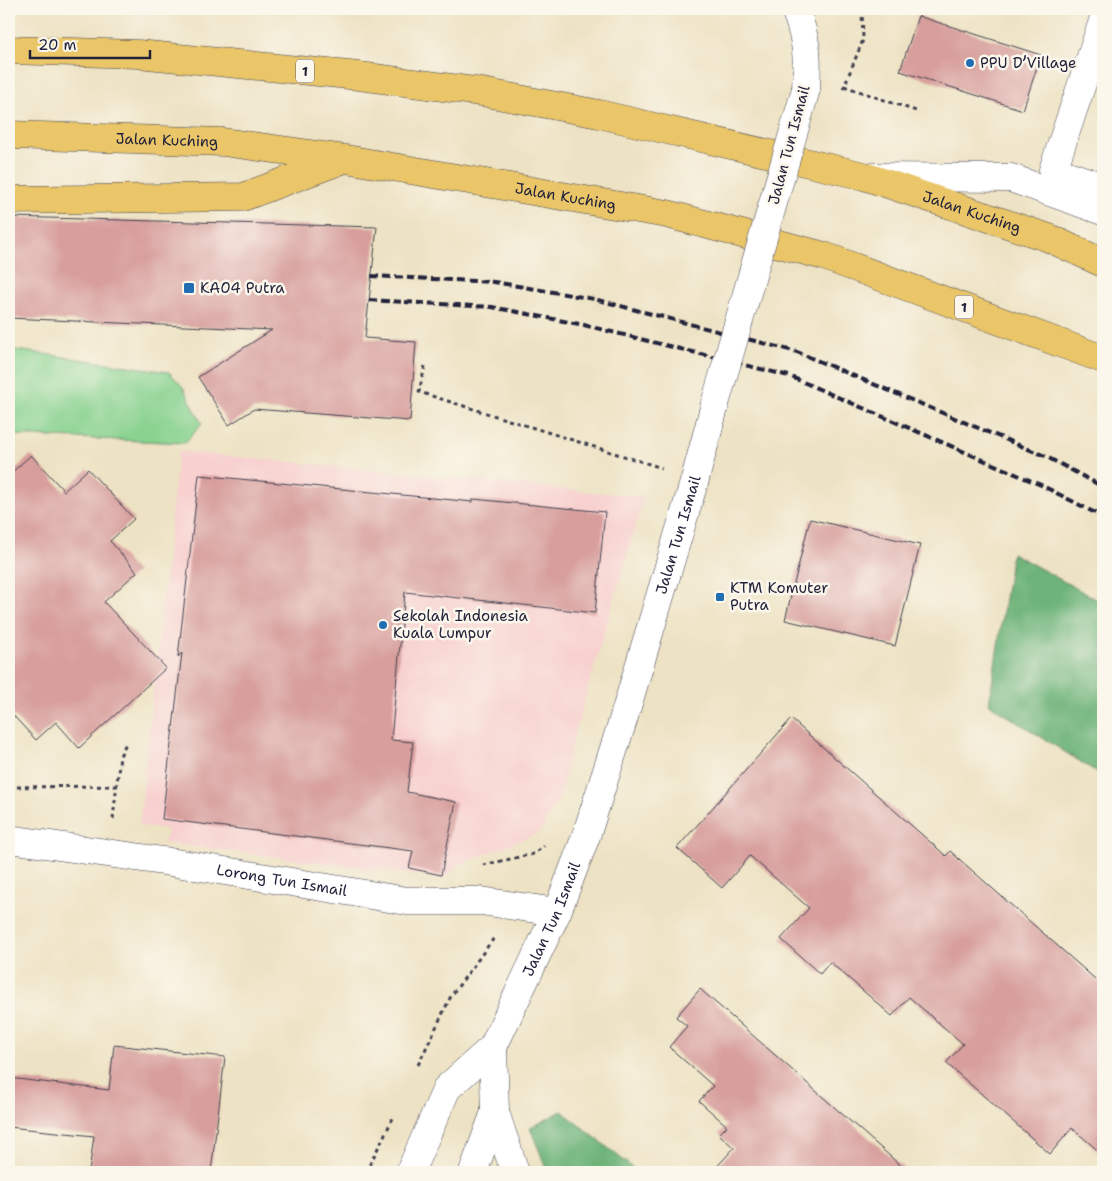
<svg xmlns="http://www.w3.org/2000/svg" width="1112" height="1181" font-family="'Shantell Sans',sans-serif">
  <style>
    .built { fill: #f7d0cf }
    .green { fill: #88d28f; stroke: #557a65 }
    .forest { fill: #6eb47a; stroke: #486b5a }
    .building { fill: #d79e9c }
    .lines { fill: none; stroke-linecap: round; stroke-linejoin: round }
    .minor-casing { stroke: #403f4f; stroke-width: 29 }
    .highway-casing { stroke: #403f4f; stroke-width: 29 }
    .path { stroke: #403f4f; stroke-width: 3; stroke-dasharray: 4 4; stroke-linecap: butt }
    .minor { stroke: #fff; stroke-width: 28 }
    .highway { stroke: #eac669; stroke-width: 28 }
    .rail { stroke: #22223b; stroke-width: 4; stroke-dasharray: 8 4; stroke-linecap: butt }
    .minor-bridge-casing { stroke: #403f4f; stroke-width: 29; stroke-linecap: butt }
    .minor-bridge { stroke: #fff; stroke-width: 28 }
    .poi-dot { fill: #1f6fb2; stroke: #fbf7ec; stroke-width: 2 }
    .labels { text-anchor: middle; dominant-baseline: central; stroke-width: 5; stroke-linejoin: round; paint-order: stroke }
    .shield { fill: #fbf7ec; stroke: #636270; stroke-width: 1 }
    .shield-label { font-size: 14px; font-weight: bold; fill: #22223b }
    .poi-label { font-size: 15px; fill: #22223b; stroke: #fbf7ec; text-anchor: start }
    .street-label { font-size: 15px; fill: #22223b; stroke: #fbf7ec }
  </style>
  <rect width="100%" height="100%" fill="#fbf7ec"/>
  <filter id="ink" filterUnits="userSpaceOnUse"><feTurbulence type="fractalNoise" baseFrequency=".02" numOctaves="2"/><feDisplacementMap in="SourceGraphic" scale="10" xChannelSelector="R" yChannelSelector="G"/><feConvolveMatrix kernelMatrix="1 2 1 2 8 2 1 2 1" color-interpolation-filters="sRGB"/></filter>
  <filter id="wash" filterUnits="userSpaceOnUse"><feTurbulence type="fractalNoise" baseFrequency=".0096" numOctaves="4" result="noise"/><feDisplacementMap in="SourceGraphic" scale="20" xChannelSelector="R" yChannelSelector="G"/><feGaussianBlur stdDeviation="1.12" result="paint"/><feColorMatrix in="noise" values="0 0 0 0 0 0 0 0 0 0 0 0 0 0 0 0 0 1.4 0 .05"/><feComposite in="paint" operator="in"/></filter>
  <g filter="url(#wash)">
    <rect width="100%" height="100%" fill="#ede2c3"/>
    <path class="built" d="M178,451L644,497L569,753L560,796L539,833L463,863L443,878L164,843L167,829L139,826Z"/>
    <path class="green" d="M9,349L169,372L183,387L202,424L185,443L9,435Z"/>
    <path class="forest" d="M1012,553L1103,603V776L989,704Z
      M562,1111L638,1172H548L530,1128Z"/>
    <g id="blocks">
      <path class="building" d="M918,16L1041,55L1023,110L900,71Z
        M9,217L377,227L365,338L416,342L410,421L254,409L229,425L198,377L272,330L9,318Z
        M31,455L64,491L88,469L134,519L110,541L137,572L104,602L166,668L79,748L56,722L36,740L9,711V475Z
        M199,475L473,502V499L605,512L595,613L405,592L391,740L413,742L407,792L456,802L441,875L409,868L413,851L162,819L182,653L178,657Z
        M810,519L920,545L895,646L785,620Z
        M791,719L946,856L950,851L1103,986V1155L1072,1128L1050,1154L946,1063L963,1044L909,997L892,1016L830,962L820,974L781,939L809,908L750,856L722,888L677,848Z
        M700,989L908,1172H712L734,1148L719,1134L727,1126L699,1101L713,1086L669,1047L687,1026L676,1017Z
        M114,1045L225,1057L211,1172H89L94,1136L9,1127V1078L109,1090Z"/>
    </g>
  </g>
  <g filter="url(#ink)">
    <use href="#blocks" fill-opacity="0" stroke="#403f4f" stroke-width="1"/>
    <g class="lines">
      <defs>
        <g id="minor">
          <path d="M795,9C807,40 808,56 806,89"/>
          <path d="M1103,21L1053,170L1103,187"/>
          <path d="M873,177L1011,178L1103,211"/>
          <path id="s1" d="M9,839L170,862L407,901H481L557,912"/>
          <path d="M495,1112L515,1172"/>
          <path id="s2" d="M410,1172L447,1088L493,1047L557,912L586,836L624,717L695,479L715,404"/>
          <path d="M473,1172L495,1112L493,1047"/>
        </g>
        <g id="highway">
          <path id="s3" d="M9,50L138,54L359,76L482,92L599,114L864,176L1049,238L1103,263"/>
          <path id="s4" d="M9,135L223,142L346,159L667,214L824,256L1103,359"/>
          <path d="M9,200L243,197L342,160"/>
        </g>
      </defs>
      <use href="#minor" class="minor-casing"/>
      <use href="#highway" class="highway-casing"/>
      <path class="path" d="M844,86L916,111
        M843,89L863,40L862,9
        M425,366L419,392L662,468
        M9,787L117,786
        M113,819L120,756L127,741
        M483,865L533,854L544,846
        M418,1065L451,996L494,938
        M366,1172L394,1116"/>
      <use href="#minor" class="minor"/>
      <use href="#highway" class="highway"/>
      <path class="rail" d="M371,276L494,282L594,299L797,352L1045,456L1103,487
        M369,300L492,307L584,325L789,376L1041,485L1103,517"/>
      <defs>
        <path id="minor-bridge" d="M715,404L806,89"/>
      </defs>
      <use href="#minor-bridge" class="minor-bridge-casing"/>
      <use href="#minor-bridge" class="minor-bridge"/>
    </g>
  </g>
  <g class="poi-dot">
    <circle cx="970" cy="63" r="5"/>
    <rect x="183" y="282" width="12" height="12" rx="2.5"/>
    <rect x="715" y="592" width="10" height="10" rx="2.5"/>
    <circle cx="383" cy="625" r="5"/>
  </g>
  <g class="labels">
    <g class="shield">
      <rect x="296" y="59.5" width="18" height="23" rx="4"/>
      <rect x="955" y="295.5" width="18" height="23" rx="4"/>
    </g>
    <g class="shield-label">
      <text x="305" y="71">1</text>
      <text x="964" y="307">1</text>
    </g>
    <g class="poi-label">
      <text x="980" y="63">PPU D’Village</text>
      <text x="200" y="288">KA04 Putra</text>
      <text x="730" y="588">KTM Komuter<tspan x="730" dy="17">Putra</tspan></text>
      <text x="393" y="616">Sekolah Indonesia<tspan x="393" dy="17">Kuala Lumpur</tspan></text>
    </g>
    <g class="street-label">
      <text stroke="none"><textPath href="#s4" startOffset="158">Jalan Kuching</textPath></text>
      <text transform="translate(789 145) rotate(-75)">Jalan Tun Ismail</text>
      <text stroke="none"><textPath href="#s4" startOffset="561">Jalan Kuching</textPath></text>
      <text stroke="none"><textPath href="#s3" startOffset="980">Jalan Kuching</textPath></text>
      <text stroke="none"><textPath href="#s2" startOffset="699">Jalan Tun Ismail</textPath></text>
      <text stroke="none"><textPath href="#s1" startOffset="276">Lorong Tun Ismail</textPath></text>
      <text stroke="none"><textPath href="#s2" startOffset="294">Jalan Tun Ismail</textPath></text>
    </g>
  </g>
  <rect width="1112" height="1181" fill="none" stroke="#fbf7ec" stroke-width="30"/>
  <path d="M30 50v8h120v-8" fill="none" stroke="#22223b" stroke-width="2.5"/>
  <text x="38" y="50" font-size="15" fill="#22223b" stroke="#fbf7ec" stroke-width="4" paint-order="stroke">20 m</text>
</svg>
